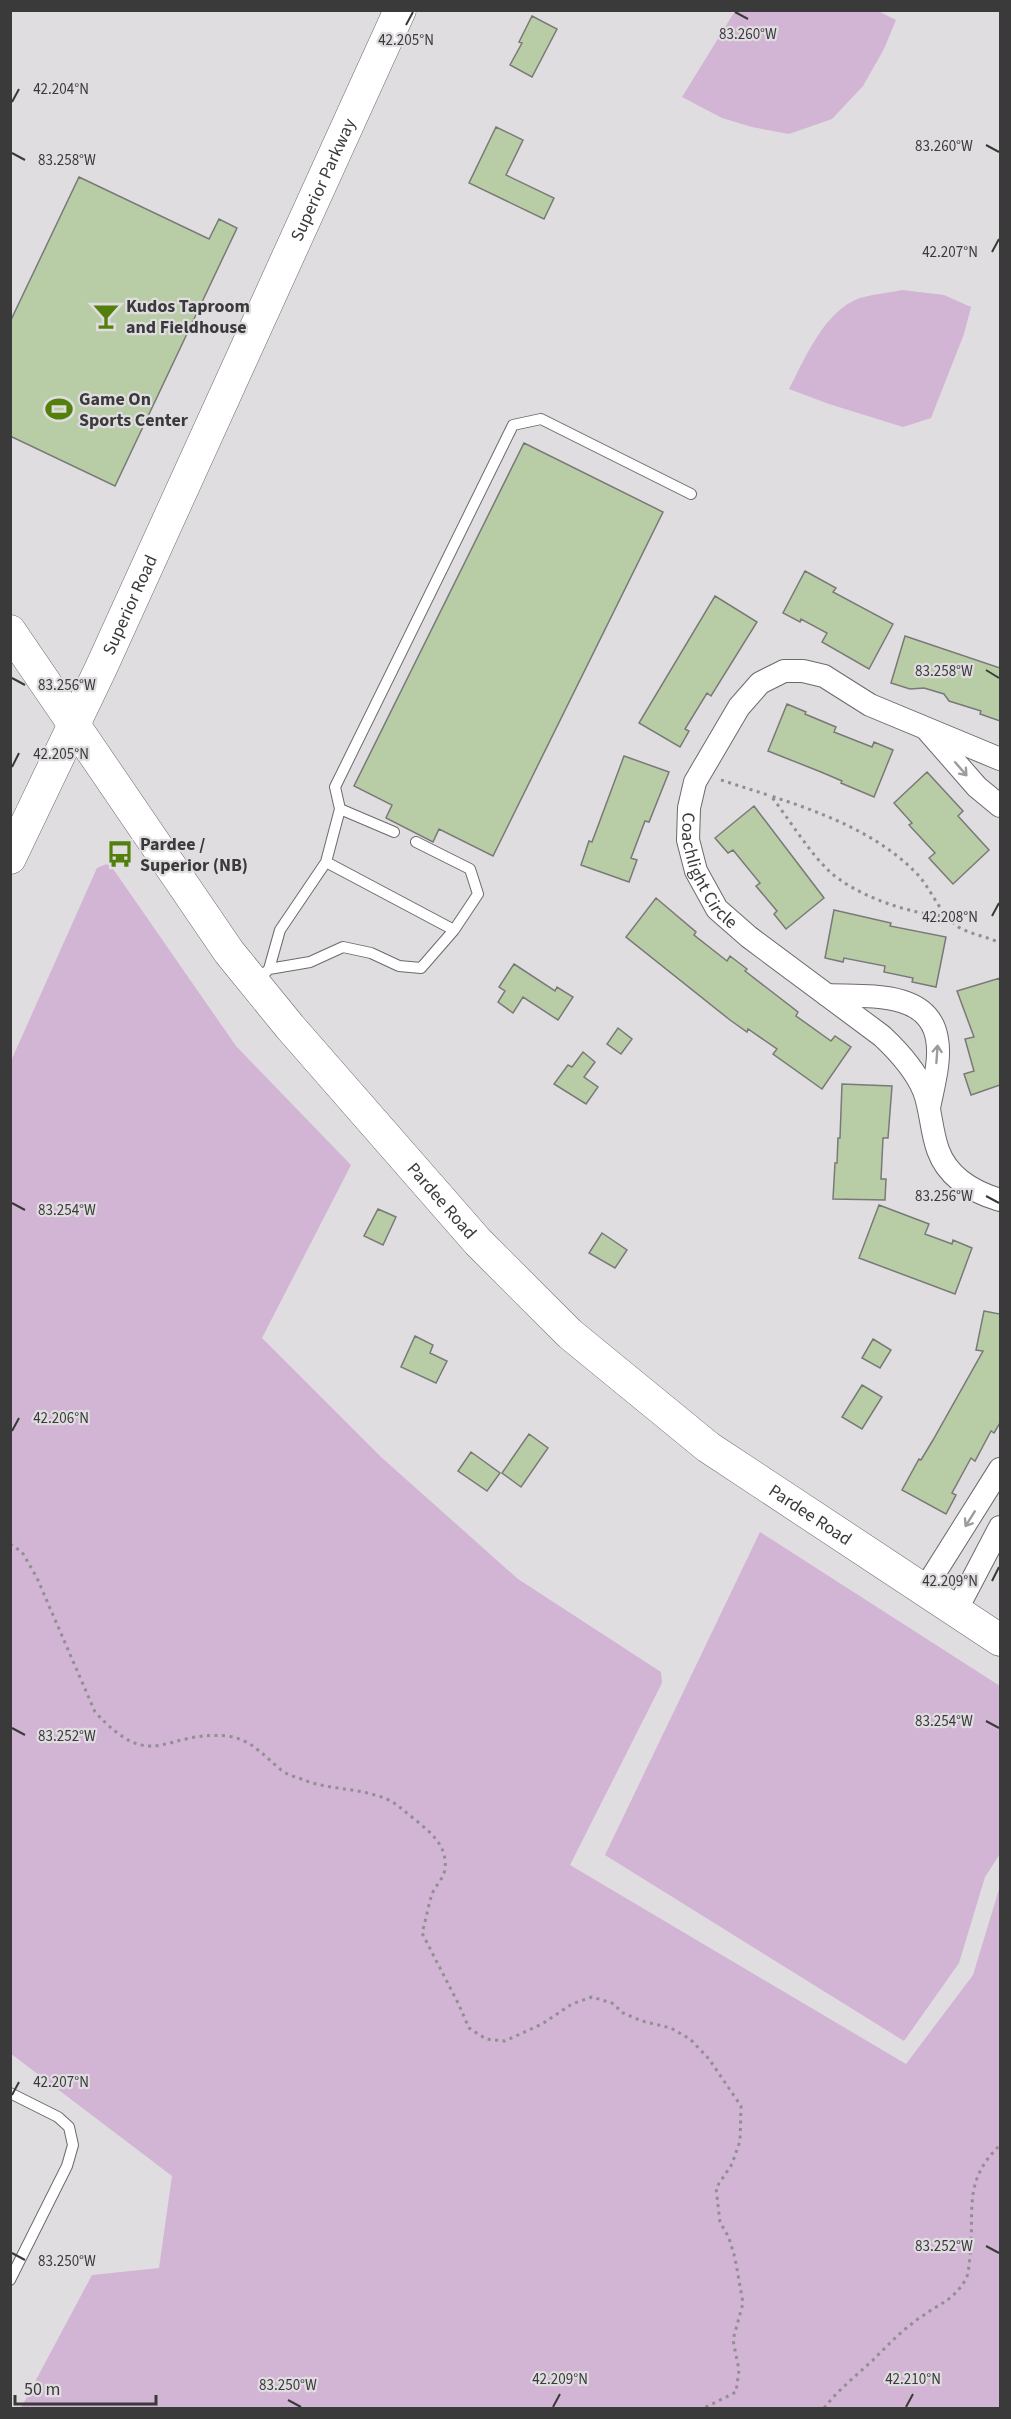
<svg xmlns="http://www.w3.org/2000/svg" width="1011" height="2419" font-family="'Source Sans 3',sans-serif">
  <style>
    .green { fill: #d2b4d4 }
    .building { fill: #b8cda6; stroke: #797a78; stroke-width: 1.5 }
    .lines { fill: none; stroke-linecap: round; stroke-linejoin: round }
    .lane-casing { stroke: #6c6a6d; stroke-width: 12 }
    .street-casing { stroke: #6c6a6d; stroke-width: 24 }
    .secondary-casing { stroke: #6c6a6d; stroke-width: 33 }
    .path { stroke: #918f91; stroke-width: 3; stroke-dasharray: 3 4.5; stroke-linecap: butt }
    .lane { stroke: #fff; stroke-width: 10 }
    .street { stroke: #fff; stroke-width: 22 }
    .secondary { stroke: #fff; stroke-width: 32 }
    .oneway { stroke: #9d9c9d }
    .ticks { fill: none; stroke: #3b3a3b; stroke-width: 2 }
    .labels { text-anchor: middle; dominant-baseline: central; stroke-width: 4.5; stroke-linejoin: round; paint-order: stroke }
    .street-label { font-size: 18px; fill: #3b3a3b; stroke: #e0dde0 }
    .poi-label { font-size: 18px; font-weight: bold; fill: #3b3a3b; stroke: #e0dde0; text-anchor: start }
    .ticks-label { font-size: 15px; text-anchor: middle; fill: #3b3a3b; stroke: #e0dde0; stroke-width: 4.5; stroke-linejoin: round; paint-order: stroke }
  </style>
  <rect width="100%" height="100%" fill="#e0dde0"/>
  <path class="green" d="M735,11H878L896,20L884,49L863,86L832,119L789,134L752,127L722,118L682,97Z
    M902,290L944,295L971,307L964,334L931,418L903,427L829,404L789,389C806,357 824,311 860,298C873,294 889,293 902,290Z
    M109,863L236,1046L351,1165L262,1338L381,1457L518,1579L661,1672L662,1683L570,1865L906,2064L973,1975L1000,1886V2408H21L92,2275L159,2268L172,2176L10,2053L11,1061L97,868Z
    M760,1532L1000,1686V1854L985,1877L959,1963L904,2041L605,1855Z"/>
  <path class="building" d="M532,16L557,29L532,77L510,65L522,43L519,42Z
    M496,127L523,140L506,175L554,198L544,219L469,183Z
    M79,177L209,239L219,219L237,228L115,486L10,436V322Z
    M524,443L663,512L493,856L439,829L433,842L386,818L392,805L354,786Z
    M805,571L836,588L833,592L893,624L869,669L822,642L827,633L801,619L800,622L783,613Z
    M715,596L757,622L711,696L707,693L685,729L689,731L680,747L639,723Z
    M905,636L1000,668V721L980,714L981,711L949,701L944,694L924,688L910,689L891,683Z
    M787,704L806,712L805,714L836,727L834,732L872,747L874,742L893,750L874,797L841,783L842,781L821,772L768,751Z
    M624,756L669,772L649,822L645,821L631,858L637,860L629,882L581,865L589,841L592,842Z
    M927,772L963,811L958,816L989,850L953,884L929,858L935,853L909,825L912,823L894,803Z
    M754,806L824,898L786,929L774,914L777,911L756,886L760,883L733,850L728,853L715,838Z
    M656,898L696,932L694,935L727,961L730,956L747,969L745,971L798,1012L796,1016L831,1041L835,1036L851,1047L822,1089L773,1054L777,1049L748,1029L747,1032L730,1020L626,937Z
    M834,910L891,923L890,926L946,937L936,987L912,982L913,978L884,972L885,966L844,958L843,962L825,958Z
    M514,964L555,991L557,987L573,997L558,1020L523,997L513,1013L498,1002L505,991L499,987Z
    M1000,978V1085L971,1095L964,1074L974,1071L965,1039L974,1037L957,991Z
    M618,1028L632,1039L621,1054L607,1044Z
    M583,1052L595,1062L584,1077L598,1087L586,1104L554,1084L568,1065L572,1067Z
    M842,1084L892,1086L888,1138H883L881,1179H886L885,1200L833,1199L835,1163H837L838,1138H840Z
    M879,1205L929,1224L925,1234L952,1244L953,1240L972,1248L955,1294L859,1258Z
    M378,1209L396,1217L383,1245L364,1236Z
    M602,1233L627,1250L615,1268L589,1253Z
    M984,1311L1000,1314V1423L994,1433L991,1431L975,1461L971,1458L952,1493L956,1495L946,1514L902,1490L919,1459L921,1460L933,1440L983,1351L976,1350Z
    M415,1336L433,1345L430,1353L447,1361L436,1383L401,1367Z
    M873,1339L891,1350L880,1368L862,1358Z
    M862,1385L882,1397L862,1429L842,1417Z
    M529,1434L548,1448L521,1487L502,1473Z
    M471,1452L500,1473L487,1491L458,1471Z"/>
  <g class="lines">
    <defs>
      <path id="lane" d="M340,809L394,832
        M326,862L454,930
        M269,969L310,962L343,947L371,953L399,966L421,968L454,930L478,894L470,869L416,842
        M257,981L269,969L280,930L326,862L340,809L335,787L513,425L541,419L691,494
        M10,2093L58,2117L69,2127L73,2145L67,2166L10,2280"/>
      <g id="street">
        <path d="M928,731L977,787L1000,806"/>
        <path id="s1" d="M1000,759L870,705L824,676L803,671H784L760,683L739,707L695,782L689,808L688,840L696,871L717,909L749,937L882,1036C898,1051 915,1069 924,1091C931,1109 931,1131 938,1150C948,1178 973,1192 1000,1200"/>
        <path d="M827,995C864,997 929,989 937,1039C941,1060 933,1087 929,1108"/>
        <path d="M924,1590L1000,1469"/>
        <path d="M956,1611L1000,1527"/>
      </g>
      <g id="secondary">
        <path id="s2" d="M10,631L229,952L290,1027L478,1242L570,1334L708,1447L1000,1640"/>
        <path id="s3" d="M10,858L101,668L400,10"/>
      </g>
    </defs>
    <use href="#lane" class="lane-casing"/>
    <use href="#street" class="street-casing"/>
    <use href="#secondary" class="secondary-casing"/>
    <path class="path" d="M721,780L771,796
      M947,916C911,915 853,895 827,869C807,849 789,819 771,796C823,813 880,834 919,876C933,892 942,919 962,929C974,935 988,937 1000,943
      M10,1544L22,1552L37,1578L95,1712C153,1775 163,1730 227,1736C251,1739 263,1755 280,1769C286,1775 297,1777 304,1780C327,1789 352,1788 375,1795C394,1800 399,1807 413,1818C429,1831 448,1845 445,1869C444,1878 435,1886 432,1894C428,1906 426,1920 422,1933L458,2003L469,2028L486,2039L505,2041L542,2024L572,2004L592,1997L612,2003L623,2013L642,2021L671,2028L690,2039L709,2059L741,2106L740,2141L732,2164L716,2188L720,2222L729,2238L735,2258L743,2303L733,2340L739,2370L736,2392L704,2408
      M824,2408C838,2390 856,2376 873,2360C888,2345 903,2329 921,2317C940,2303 953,2301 966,2279C969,2272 969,2264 970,2256C975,2210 962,2182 1000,2145"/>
    <use href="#lane" class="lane"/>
    <use href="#street" class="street"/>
    <use href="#secondary" class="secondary"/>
  </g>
  <defs><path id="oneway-shaft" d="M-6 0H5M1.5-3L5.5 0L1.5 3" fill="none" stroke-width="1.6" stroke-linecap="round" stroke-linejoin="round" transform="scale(1.5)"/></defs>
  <g class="oneway">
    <use href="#oneway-shaft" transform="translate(961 769) rotate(49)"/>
    <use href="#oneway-shaft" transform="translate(937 1054) rotate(-86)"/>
    <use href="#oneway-shaft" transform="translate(970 1519) rotate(122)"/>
  </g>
  <path class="ticks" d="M735,12L748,19M406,25L413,12M12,102L19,89M986,145L999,152M12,153L25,160M992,252L999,239M986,670L999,678M12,678L25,685M12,767L19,753M992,916L999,903M986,1196L999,1203M12,1203L25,1210M12,1431L19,1418M992,1581L999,1567M986,1721L999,1728M12,1728L25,1735M12,2095L19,2082M986,2246L999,2253M12,2253L25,2260M288,2400L301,2407M553,2407L560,2394M906,2407L913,2394"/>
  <defs>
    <symbol id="bar-bare" viewBox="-9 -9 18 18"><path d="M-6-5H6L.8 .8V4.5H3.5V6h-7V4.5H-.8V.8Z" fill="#52800a" stroke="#e0dde0" stroke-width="2.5" paint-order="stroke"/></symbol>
    <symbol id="stadium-bare" viewBox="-9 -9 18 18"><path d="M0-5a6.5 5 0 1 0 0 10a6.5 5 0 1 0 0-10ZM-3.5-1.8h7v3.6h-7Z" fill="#52800a" stroke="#e0dde0" stroke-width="2.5" paint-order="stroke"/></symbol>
    <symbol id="bus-bare" viewBox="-9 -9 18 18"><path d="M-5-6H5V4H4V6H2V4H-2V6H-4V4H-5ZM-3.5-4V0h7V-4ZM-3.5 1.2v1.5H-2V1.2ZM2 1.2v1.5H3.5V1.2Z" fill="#52800a" stroke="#e0dde0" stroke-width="2.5" paint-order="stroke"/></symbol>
  </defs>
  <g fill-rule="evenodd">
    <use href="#bar-bare" x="87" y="297" width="38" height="38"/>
    <use href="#stadium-bare" x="40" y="390" width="38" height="38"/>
    <use href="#bus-bare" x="101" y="835" width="38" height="38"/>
  </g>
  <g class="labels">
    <g class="street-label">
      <text stroke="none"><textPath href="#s3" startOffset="747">Superior Parkway</textPath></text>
      <text stroke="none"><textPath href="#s3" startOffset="280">Superior Road</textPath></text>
      <text stroke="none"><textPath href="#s1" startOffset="476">Coachlight Circle</textPath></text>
      <text stroke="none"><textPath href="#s2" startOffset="716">Pardee Road</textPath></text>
      <text stroke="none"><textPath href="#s2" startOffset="1202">Pardee Road</textPath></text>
    </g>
    <g class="poi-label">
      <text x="126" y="306">Kudos Taproom<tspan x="126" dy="21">and Fieldhouse</tspan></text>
      <text x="79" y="399">Game On<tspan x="79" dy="21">Sports Center</tspan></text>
      <text x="140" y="844">Pardee /<tspan x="140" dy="21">Superior (NB)</tspan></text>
    </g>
  </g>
  <g class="ticks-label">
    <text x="748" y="39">83.260°W</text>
    <text x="406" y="45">42.205°N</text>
    <text x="61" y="94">42.204°N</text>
    <text x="944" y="151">83.260°W</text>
    <text x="67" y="165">83.258°W</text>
    <text x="950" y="257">42.207°N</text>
    <text x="944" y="676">83.258°W</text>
    <text x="67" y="690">83.256°W</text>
    <text x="61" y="759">42.205°N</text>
    <text x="950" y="922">42.208°N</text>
    <text x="944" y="1201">83.256°W</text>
    <text x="67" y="1215">83.254°W</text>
    <text x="61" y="1423">42.206°N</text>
    <text x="950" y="1586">42.209°N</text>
    <text x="944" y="1726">83.254°W</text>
    <text x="67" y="1741">83.252°W</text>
    <text x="61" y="2087">42.207°N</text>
    <text x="944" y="2251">83.252°W</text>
    <text x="67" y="2266">83.250°W</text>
    <text x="560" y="2384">42.209°N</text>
    <text x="913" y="2384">42.210°N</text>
    <text x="288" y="2390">83.250°W</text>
  </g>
  <rect width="1011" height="2419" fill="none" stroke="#3b3a3b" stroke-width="24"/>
  <path d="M15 2395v9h141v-9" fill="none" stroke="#3b3a3b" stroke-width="3"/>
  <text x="24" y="2395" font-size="18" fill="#3b3a3b" stroke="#e0dde0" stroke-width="4.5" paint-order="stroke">50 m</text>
</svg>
